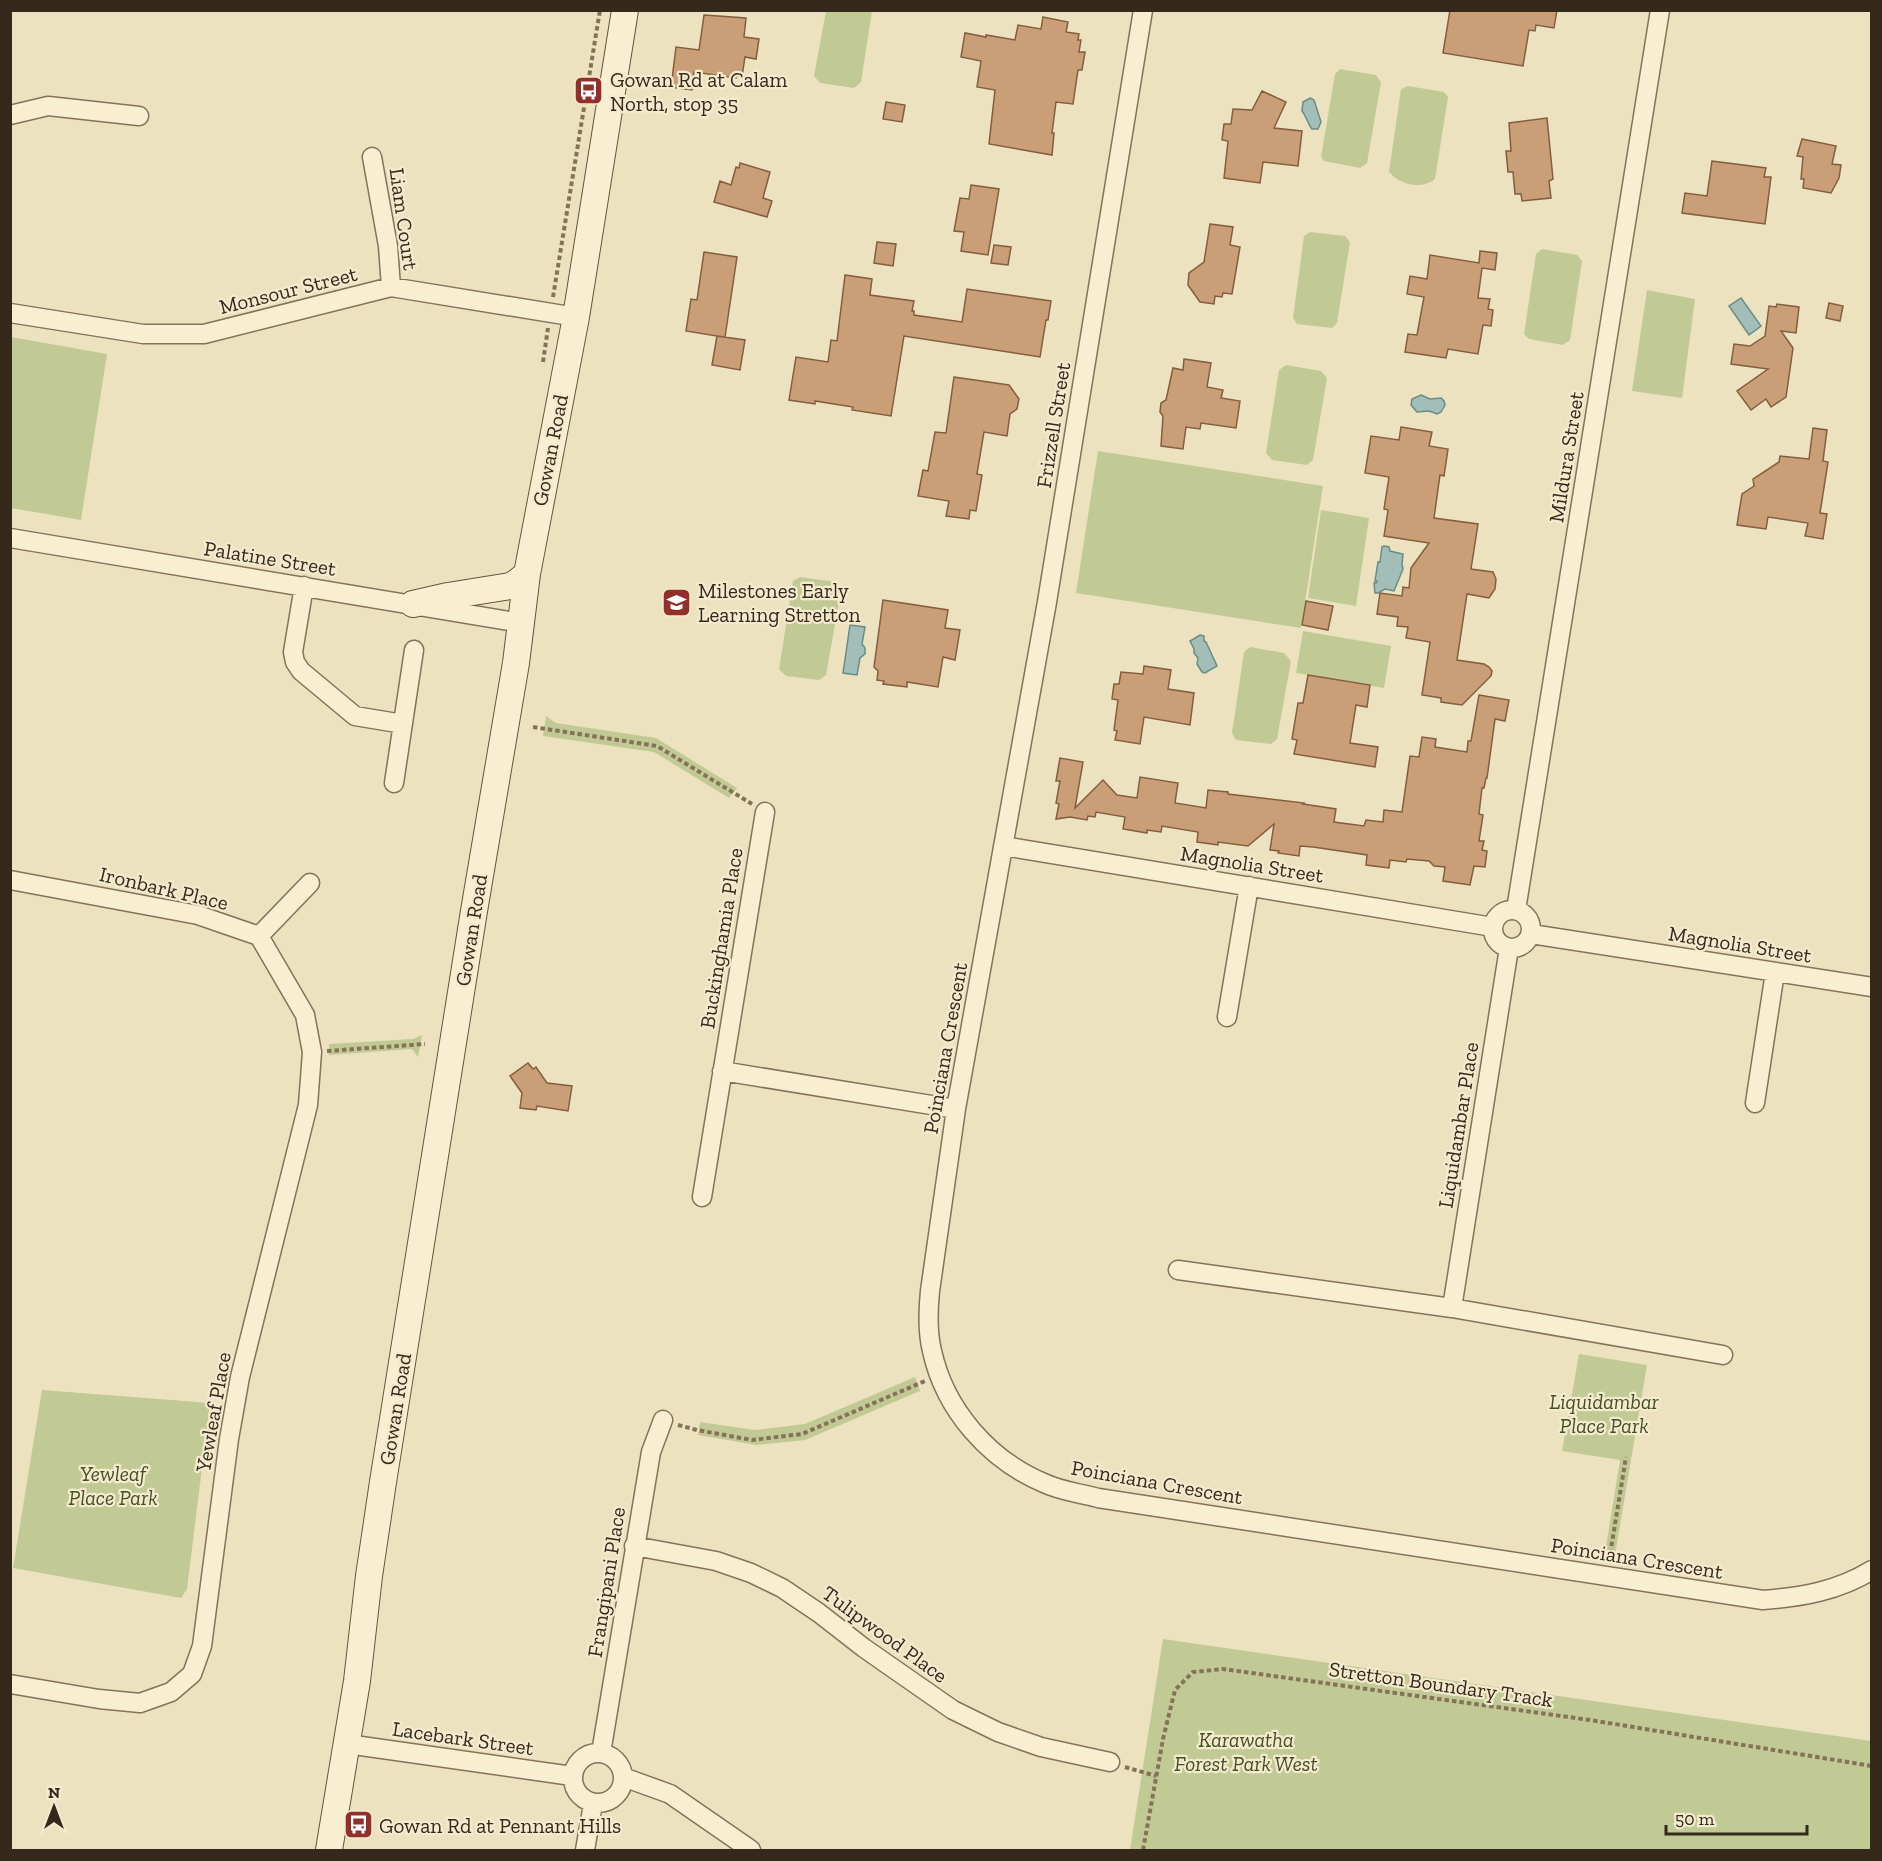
<svg xmlns="http://www.w3.org/2000/svg" width="1882" height="1861" font-family="'Zilla Slab',serif">
  <style>
    .green { fill: #c1ca94 }
    .water { fill: #a3beb8; stroke: #6a8c85; stroke-width: 1.5 }
    .building { fill: #ca9e76; stroke: #835e3f; stroke-width: 1.5 }
    .lines { fill: none; stroke-linecap: round; stroke-linejoin: round }
    .minor-casing { stroke: #857258; stroke-width: 21 }
    .secondary-casing { stroke: #66533c; stroke-width: 28 }
    .path { stroke: #857258; stroke-width: 4; stroke-dasharray: 4.5 3; stroke-linecap: butt }
    .minor { stroke: #f8efd2; stroke-width: 18 }
    .secondary { stroke: #f8efd2; stroke-width: 26 }
    .labels { text-anchor: middle; dominant-baseline: central; stroke-width: 4.5; stroke-linejoin: round; paint-order: stroke }
    .poi-label { font-size: 21px; fill: #35291c; stroke: #f4ebcf; text-anchor: start }
    .street-label { font-size: 21px; fill: #35291c; stroke: #f4ebcf }
    .park-label { font-size: 21px; font-style: italic; fill: #435024; stroke: #f4ebcf }
  </style>
  <rect width="100%" height="100%" fill="#ece2c0"/>
  <path class="green" d="M826,11H872L861,82L854,88L820,83L814,76Z
    M1340,69L1376,75L1381,82L1367,163L1360,168L1324,161L1321,157L1335,74Z
    M1408,86L1444,92L1448,97L1435,179C1422,190 1400,185 1389,172L1401,89Z
    M1310,232L1345,236L1350,242L1337,323L1332,328L1297,324L1293,318L1304,236Z
    M1542,249L1577,255L1582,261L1570,340L1563,345L1529,339L1524,334L1536,254Z
    M1647,290L1695,299L1682,398L1632,391Z
    M11,337L107,354L81,520L11,508Z
    M1286,365L1321,371L1327,378L1313,460L1307,465L1272,460L1266,453L1279,370Z
    M1098,451L1323,486L1301,628L1076,593Z
    M1321,510L1369,518L1356,606L1308,598Z
    M800,577L836,582L841,590L826,675L819,680L786,676L779,669L793,581Z
    M1303,631L1391,646L1384,688L1296,673Z
    M1250,647L1284,653L1291,661L1277,739L1271,744L1236,740L1232,733L1244,652Z
    M546,716L556,723L656,738L737,788L729,798L654,752L543,736Z
    M422,1035L418,1057L412,1049L329,1055V1044L413,1039Z
    M1579,1354L1647,1365L1614,1561L1604,1559L1620,1460L1562,1451Z
    M915,1377L920,1391L805,1440L756,1445L698,1435L700,1422L755,1430L805,1424Z
    M42,1390L210,1403L187,1589L181,1598L13,1568Z
    M1163,1639L1871,1741V1850H1130Z"/>
  <path class="water" d="M1310,98L1314,100L1321,122L1318,129H1312C1307,123 1307,117 1302,111L1303,102Z
    M1741,298L1761,326L1749,335L1729,306Z
    M1421,395L1430,399L1441,398L1444,401L1445,405L1441,412L1437,414L1429,411L1417,412L1411,405L1412,399Z
    M1384,546L1389,547L1390,551L1403,554L1402,564L1403,569L1394,591L1385,589L1378,593H1375L1374,583H1376L1377,581H1375L1378,562H1380L1382,547Z
    M850,625L865,627L862,644L865,648V654L860,658L857,675L843,673Z
    M1200,635L1204,636V641L1206,642L1217,666L1205,673L1202,672L1197,664L1198,658L1194,653V649L1190,641Z"/>
  <path class="building" d="M1450,10H1557L1554,28L1536,25L1535,31L1529,30L1523,66L1443,53Z
    M704,15L746,18L744,37L759,39L756,59L745,57L742,77L736,76V78L694,72L692,90L671,87L676,47L699,50Z
    M1043,17L1068,22L1066,32L1079,34L1078,40H1081L1079,52H1085L1082,70H1078L1073,104L1056,102L1052,133H1054L1052,155L989,144L995,90L977,87L981,61L961,57L965,33L986,37V35L1015,40L1018,25L1041,29Z
    M1262,91L1286,102L1274,128L1302,131L1298,166L1263,162L1260,183L1224,178L1228,141L1222,140L1224,124H1231L1233,109L1252,110Z
    M886,102L905,105L902,122L883,119Z
    M1547,118L1553,179L1549,181L1551,198L1522,201L1521,194H1515L1513,172H1508L1506,151H1511L1509,123Z
    M1802,139L1836,146L1832,164L1841,165L1839,178L1831,193L1803,188L1804,179H1801L1803,157L1797,156Z
    M1712,161L1766,168L1764,177H1771L1765,224L1682,213L1685,193L1707,196Z
    M740,163L770,172L763,198L772,201L767,217L714,202L720,181L731,185L736,167L739,168Z
    M971,185L999,189L988,255L961,251L964,232L954,231L960,198L969,199Z
    M1210,224L1233,227L1230,245L1240,247L1232,294L1223,293L1222,297L1215,296L1214,304L1200,302L1188,285L1189,273L1204,262Z
    M877,242L896,244L893,266L874,263Z
    M994,245L1011,247L1008,265L991,263Z
    M1480,251L1497,253L1495,270L1482,268L1478,298L1490,299L1488,309L1493,310L1491,326L1483,325L1478,354L1448,349L1446,358L1405,352L1408,334L1417,335L1424,297L1407,294L1410,276L1427,279L1430,255L1479,263Z
    M704,252L737,257L725,337L717,336L745,340L740,370L712,365L717,336L686,331L691,299L697,300Z
    M845,275L872,279L870,295L914,301L912,311H914V315L962,322L967,289L1051,301L1048,320H1046L1040,357L904,336L891,416L852,410L853,407L815,401V404L789,400L796,357L828,362L831,340L837,341Z
    M1829,303L1843,306L1840,321L1826,318Z
    M1777,304L1799,307L1796,333L1781,331L1793,348L1786,397L1771,407L1766,399L1751,410L1737,391L1768,369L1731,364L1734,344L1750,346L1765,336L1769,306L1776,307Z
    M1184,359L1211,363L1207,387L1223,390L1221,398L1240,401L1236,428L1201,423L1200,429L1186,427L1183,449L1161,446L1163,416L1160,412L1161,403L1166,400L1173,368L1183,370Z
    M954,377L1009,385L1019,399L1017,409L1010,414L1007,436L984,432L977,474L982,475L976,511L970,510L969,519L946,516L949,501L918,496L923,470L928,471L935,432L946,433Z
    M1401,427L1432,432L1429,446L1448,449L1444,476L1440,475L1434,518L1478,524L1471,569L1493,572L1496,579L1495,589L1489,598L1467,594L1457,660L1484,664L1489,667L1492,671L1491,676L1462,705L1441,702V698L1422,695L1430,642L1406,638L1408,627L1397,626L1398,617L1377,614L1380,593L1402,596L1403,587L1409,588L1411,568L1429,543L1384,536L1388,510L1384,509L1389,477L1365,473L1371,436L1399,440Z
    M1813,428L1827,430L1823,461L1828,462L1820,513L1827,514L1823,539L1805,536L1808,523L1768,517L1766,529L1737,525L1742,494L1754,486L1753,479L1779,462L1780,456L1809,459Z
    M883,600L948,610L945,628L960,630L955,660L943,657L938,687L907,682V687L883,684L884,681L877,680L878,671L874,667Z
    M1306,601L1333,606L1328,630L1302,625Z
    M1144,666L1171,670L1168,689L1194,693L1190,725L1144,717L1140,744L1115,740L1117,731L1114,730L1118,700L1112,699L1114,684H1119L1121,672L1143,674Z
    M1308,675L1370,685L1367,707L1356,705L1350,743L1378,747L1375,767L1294,754L1297,740L1292,739L1298,703H1303Z
    M1479,695L1509,700L1505,721L1495,719L1487,778H1486L1484,788H1482L1479,814L1483,815L1479,841H1484L1482,850L1487,851L1485,867L1474,866L1470,885L1443,881L1445,867L1434,866L1429,861L1407,859L1406,862L1390,860L1389,868L1366,865L1367,855L1313,847L1300,846L1299,856L1278,853L1279,851L1270,850L1274,824L1248,846L1218,842V845L1197,842L1198,832L1162,826L1161,832L1147,830V833L1123,829L1125,817L1096,812L1095,817L1088,816L1087,820L1070,817L1056,819L1059,804L1056,803L1060,781H1056L1060,758L1083,762L1075,808L1103,780L1117,795L1137,798L1140,777L1178,783L1175,803L1206,808L1208,790L1228,792V794L1304,803L1303,804L1336,809L1334,822L1364,826L1366,820L1383,822L1384,810L1402,812L1410,756L1419,757L1422,737L1436,739L1435,747L1467,752L1468,741H1471Z
    M528,1063L533,1069L536,1067L547,1083L572,1086L568,1111L537,1106L536,1110L520,1108L522,1093L510,1076Z"/>
  <g class="lines">
    <defs>
      <path id="minor" d="M1143,10L1047,602L956,1109L930,1291C928,1311 927,1331 932,1351C945,1410 989,1460 1044,1483C1060,1491 1080,1493 1098,1498L1763,1600C1802,1597 1838,1591 1872,1570
        M10,115L48,106L139,116
        M372,157L388,246L391,287
        M10,313L143,334H204L391,287L576,317
        M10,538L521,623
        M304,586L293,652L295,662L301,671L355,716L403,724
        M394,783L414,650
        M1003,846L1493,927
        M10,880L198,915L259,936L305,1015L312,1052L308,1105L240,1377L229,1439L202,1646L192,1674L171,1692L140,1703L99,1699L10,1684
        M1493 929a19 19 0 1 1 38 0a19 19 0 1 1-38 0Z
        M1516,910L1660,10
        M1531,934L1872,987
        M259,936L310,883
        M1227,1017L1249,886
        M722,1071L956,1109
        M1755,1103L1775,972
        M702,1197L765,812
        M1178,1270L1452,1308L1723,1355
        M1452,1308L1509,948
        M634,1546L716,1561L751,1573L782,1588L819,1613L864,1648L953,1710L998,1732L1041,1747L1110,1762
        M347,1744L572,1776
        M573 1778a25 25 0 1 1 50 0a25 25 0 1 1-50 0Z
        M601,1753L651,1452L663,1420
        M623,1777L670,1794L751,1850
        M585,1850L593,1804"/>
      <path id="secondary" d="M413,604L448,596L510,586L516,583L527,574
        M329,1850L357,1681L369,1576L383,1482L474,911L516,663L527,574L576,317L625,10"/>
    </defs>
    <use href="#minor" class="minor-casing"/>
    <use href="#secondary" class="secondary-casing"/>
    <path class="path" d="M553,297L600,10
      M543,362L548,328
      M533,727L657,746L752,804
      M327,1051L425,1044
      M678,1425L697,1430L752,1440L802,1434L925,1381
      M1609,1561L1626,1457
      M1125,1767L1156,1776
      M1143,1850L1163,1739L1175,1690L1193,1672L1223,1669L1590,1720L1872,1766"/>
    <use href="#minor" class="minor"/>
    <use href="#secondary" class="secondary"/>
  </g>
  <defs>
    <symbol id="bus-square" viewBox="-11 -11 22 22"><rect x="-9" y="-9" width="18" height="18" rx="4" fill="#922f2a" stroke="#f4ebcf"/><path d="M-5-6H5V4H4V6H2V4H-2V6H-4V4H-5ZM-3.5-4V0h7V-4ZM-3.5 1.2v1.5H-2V1.2ZM2 1.2v1.5H3.5V1.2Z" fill="#fff"/></symbol>
    <symbol id="school-square" viewBox="-11 -11 22 22"><rect x="-9" y="-9" width="18" height="18" rx="4" fill="#922f2a" stroke="#f4ebcf"/><path d="M0-5L7-2L0 1L-7-2ZM-4 1L0 2.5L4 1V4Q0 6-4 4Z" fill="#fff"/></symbol>
  </defs>
  <g fill-rule="evenodd">
    <use href="#bus-square" x="572" y="74" width="33" height="33"/>
    <use href="#school-square" x="660" y="586" width="33" height="33"/>
    <use href="#bus-square" x="342" y="1808" width="33" height="33"/>
  </g>
  <g class="labels">
    <g class="poi-label">
      <text x="610" y="79">Gowan Rd at Calam<tspan x="610" dy="24">North, stop 35</tspan></text>
      <text x="698" y="590">Milestones Early<tspan x="698" dy="24">Learning Stretton</tspan></text>
      <text x="379" y="1825">Gowan Rd at Pennant Hills</text>
    </g>
    <g class="street-label">
      <text transform="translate(404 219) rotate(82)">Liam Court</text>
      <text transform="translate(288 290) rotate(-14)">Monsour Street</text>
      <text transform="translate(1053 425) rotate(-81)">Frizzell Street</text>
      <text transform="translate(550 450) rotate(-79)">Gowan Road</text>
      <text transform="translate(1566 457) rotate(-81)">Mildura Street</text>
      <text transform="translate(270 558) rotate(9)">Palatine Street</text>
      <text transform="translate(1252 864) rotate(9)">Magnolia Street</text>
      <text transform="translate(164 888) rotate(13)">Ironbark Place</text>
      <text transform="translate(471 930) rotate(-81)">Gowan Road</text>
      <text transform="translate(721 938) rotate(-81)">Buckinghamia Place</text>
      <text transform="translate(1740 944) rotate(9)">Magnolia Street</text>
      <text transform="translate(945 1048) rotate(-80)">Poinciana Crescent</text>
      <text transform="translate(1458 1125) rotate(-81)">Liquidambar Place</text>
      <text transform="translate(395 1409) rotate(-81)">Gowan Road</text>
      <text transform="translate(213 1412) rotate(-80)">Yewleaf Place</text>
      <text transform="translate(1157 1482) rotate(10)">Poinciana Crescent</text>
      <text transform="translate(1637 1558) rotate(9)">Poinciana Crescent</text>
      <text transform="translate(606 1582) rotate(-81)">Frangipani Place</text>
      <text transform="translate(885 1634) rotate(36)">Tulipwood Place</text>
      <text transform="translate(1441 1684) rotate(8)">Stretton Boundary Track</text>
      <text transform="translate(463 1738) rotate(8)">Lacebark Street</text>
    </g>
    <g class="park-label">
      <text x="1604" y="1401">Liquidambar<tspan x="1604" dy="24">Place Park</tspan></text>
      <text x="113" y="1473">Yewleaf<tspan x="113" dy="24">Place Park</tspan></text>
      <text x="1246" y="1739">Karawatha<tspan x="1246" dy="24">Forest Park West</tspan></text>
    </g>
  </g>
  <rect width="1882" height="1861" fill="none" stroke="#35291c" stroke-width="24"/>
  <g transform="translate(54 1807)" stroke="#f4ebcf" stroke-width="4.5" paint-order="stroke">
  <path d="M0-4.5L10 22L0 15L-10 22Z" fill="#35291c"/>
  <text y="-9" font-size="16" font-weight="bold" text-anchor="middle" fill="#35291c">N</text>
  </g>
  <path d="M1666 1825v9h141v-9" fill="none" stroke="#35291c" stroke-width="3"/>
  <text x="1675" y="1825" font-size="18" fill="#35291c" stroke="#f4ebcf" stroke-width="4.5" paint-order="stroke">50 m</text>
</svg>
